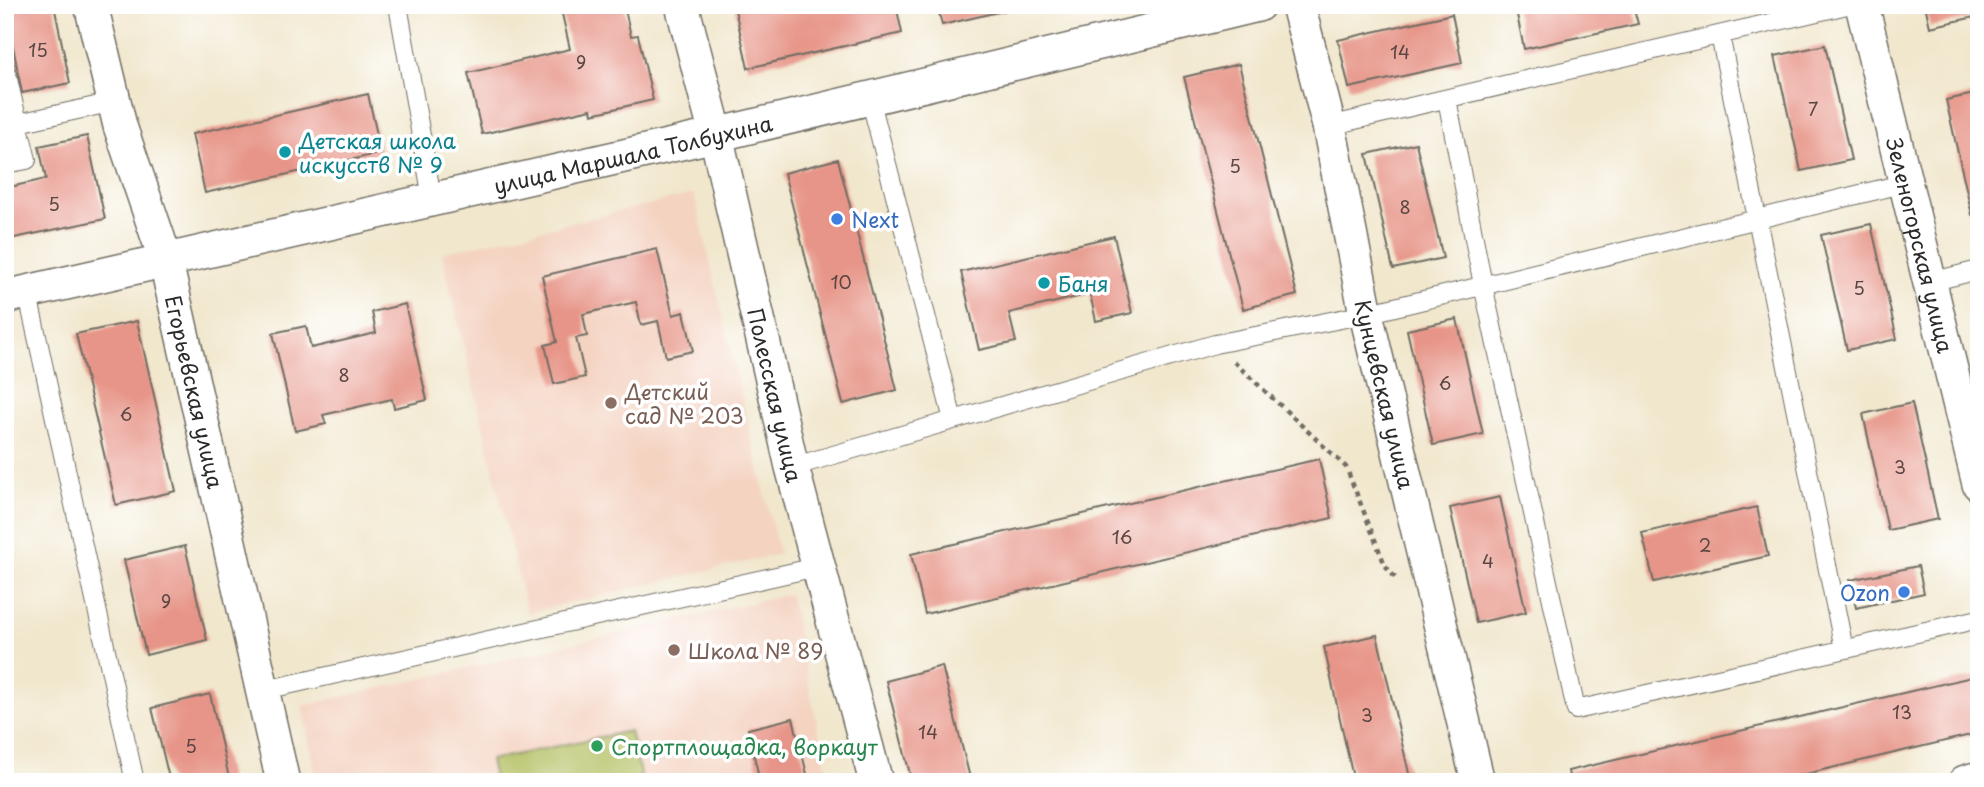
<svg xmlns="http://www.w3.org/2000/svg" width="1984" height="787" font-family="'Playpen Sans',sans-serif">
  <style>
    .built { fill: #f4d3c1 }
    .green { fill: #b4c062; stroke: #707646; stroke-width: 2 }
    .building { fill: #e79588 }
    .lines { fill: none; stroke-linecap: round; stroke-linejoin: round }
    .lane-casing { stroke: #706d64; stroke-width: 20 }
    .street-casing { stroke: #706d64; stroke-width: 36 }
    .path { stroke: #706d64; stroke-width: 4.5; stroke-dasharray: 5 5; stroke-linecap: butt }
    .lane { stroke: #fff; stroke-width: 18 }
    .street { stroke: #fff; stroke-width: 33 }
    .culture-dot { fill: #0f9aa8; stroke: #fff; stroke-width: 2.5 }
    .shop-dot { fill: #3f7fe0; stroke: #fff; stroke-width: 2.5 }
    .education-dot { fill: #8d6e63; stroke: #fff; stroke-width: 2.5 }
    .leisure-dot { fill: #2e9e5b; stroke: #fff; stroke-width: 2.5 }
    .labels { text-anchor: middle; dominant-baseline: central; stroke-width: 7; stroke-linejoin: round; paint-order: stroke }
    .number-label { font-size: 18px; fill: #5a4642 }
    .culture-label { font-size: 21px; fill: #0d838f; stroke: #fff; text-anchor: start }
    .street-label { font-size: 21px; fill: #2b2b2b; stroke: #fff }
    .shop-label { font-size: 21px; fill: #366cbe; stroke: #fff; text-anchor: start }
    .education-label { font-size: 21px; fill: #785e54; stroke: #fff; text-anchor: start }
    .leisure-label { font-size: 21px; fill: #27864d; stroke: #fff; text-anchor: start }
  </style>
  <rect width="100%" height="100%" fill="#fff"/>
  <filter id="ink" filterUnits="userSpaceOnUse"><feTurbulence type="fractalNoise" baseFrequency=".0143" numOctaves="2"/><feDisplacementMap in="SourceGraphic" scale="14" xChannelSelector="R" yChannelSelector="G"/><feConvolveMatrix kernelMatrix="1 2 1 2 8 2 1 2 1" color-interpolation-filters="sRGB"/></filter>
  <filter id="wash" filterUnits="userSpaceOnUse"><feTurbulence type="fractalNoise" baseFrequency=".00686" numOctaves="4" result="noise"/><feDisplacementMap in="SourceGraphic" scale="28" xChannelSelector="R" yChannelSelector="G"/><feGaussianBlur stdDeviation="1.57" result="paint"/><feColorMatrix in="noise" values="0 0 0 0 0 0 0 0 0 0 0 0 0 0 0 0 0 1.4 0 .05"/><feComposite in="paint" operator="in"/></filter>
  <g filter="url(#wash)">
    <rect width="100%" height="100%" fill="#f1e7cd"/>
    <path class="built" d="M694,194L779,554L527,613L442,253Z
      M790,594L829,782H317L302,706Z"/>
    <path class="green" d="M630,731L642,782H495L490,760Z"/>
    <g id="blocks">
      <path class="building" d="M5,5H54L70,83L22,93Z
        M560,5H624L631,36L638,35L653,100L592,114L591,109L482,134L468,73L570,49Z
        M734,5H896L902,33L748,68Z
        M937,5H1024V6L942,25Z
        M1515,5H1633L1638,24L1524,49Z
        M1925,5H1976L1979,16L1930,27Z
        M1452,14L1462,63L1349,88L1338,40Z
        M1825,45L1851,160L1801,171L1775,56Z
        M1239,64L1297,295L1243,309L1184,77Z
        M1979,93V214L1972,215L1946,100Z
        M368,94L381,153L205,193L192,134Z
        M87,136L105,219L5,240V188L46,179L39,146Z
        M1416,143L1443,258L1393,269L1367,154Z
        M838,159L897,390L843,404L784,173Z
        M1871,224L1897,339L1847,350L1821,235Z
        M1114,236L1132,313L1096,321L1090,294L1009,313L1016,342L979,350L961,272Z
        M657,249L673,315L684,312L693,351L666,357L658,321L641,325L636,302L583,314L587,336L576,338L585,377L554,384L545,345L557,342L542,276Z
        M405,304L427,400L394,408L392,399L323,415L326,424L295,431L273,333L306,326L311,348L376,333L372,312Z
        M1457,319L1483,434L1433,445L1407,330Z
        M137,321L176,491L116,505L76,334Z
        M5,402L12,428L5,430Z
        M1912,403L1938,519L1888,530L1863,414Z
        M1319,459L1332,518L925,614L911,554Z
        M1500,497L1526,612L1476,623L1450,508Z
        M1757,507L1768,556L1654,582L1642,533Z
        M185,546L207,640L146,655L124,560Z
        M1918,566L1924,593L1856,608L1850,580Z
        M1377,635L1411,782H1354L1324,647Z
        M942,666L971,782H912L886,681Z
        M1976,676L1979,733L1772,782H1570L1568,771Z
        M210,694L230,782H170L152,708Z
        M793,718L809,782H760L748,729Z"/>
    </g>
  </g>
  <g filter="url(#ink)">
    <use href="#blocks" fill-opacity="0" stroke="#706d64" stroke-width="2"/>
    <g class="lines">
      <defs>
        <path id="lane" d="M398,5L432,198
          M1720,35L1844,649
          M5,66L18,123
          M870,98L953,420
          M1447,99L1483,285L1576,710L1979,619
          M1329,126L1847,5
          M5,164L27,160L18,123L114,102
          M1930,282L1979,270
          M27,291L135,782
          M792,467L1215,344L1366,314L1906,183
          M265,690L821,566"/>
        <g id="street">
          <path id="s1" d="M91,5L120,126L165,258L283,782"/>
          <path id="s2" d="M682,5L716,135L792,467L876,782"/>
          <path id="s3" d="M1298,5L1329,126L1366,314L1478,782"/>
          <path id="s4" d="M1862,5L1979,484"/>
          <path id="s5" d="M5,297L716,135L1258,5"/>
          <path d="M1965,782L1979,778"/>
        </g>
      </defs>
      <use href="#lane" class="lane-casing"/>
      <use href="#street" class="street-casing"/>
      <path class="path" d="M1234,362L1346,467L1385,565L1397,580"/>
      <use href="#lane" class="lane"/>
      <use href="#street" class="street"/>
    </g>
  </g>
  <g class="culture-dot">
    <circle cx="285" cy="152" r="7"/>
    <circle cx="1044" cy="283" r="7"/>
  </g>
  <g class="shop-dot">
    <circle cx="837" cy="219" r="7"/>
    <circle cx="1904" cy="592" r="7"/>
  </g>
  <g class="education-dot">
    <circle cx="611" cy="403" r="7"/>
    <circle cx="674" cy="650" r="7"/>
  </g>
  <circle class="leisure-dot" cx="597" cy="746" r="7"/>
  <g class="labels">
    <g class="number-label">
      <text x="38" y="49">15</text>
      <text x="1400" y="51">14</text>
      <text x="581" y="61">9</text>
      <text x="1813" y="108">7</text>
      <text x="1235" y="165">5</text>
      <text x="54" y="203">5</text>
      <text x="1405" y="206">8</text>
      <text x="841" y="281">10</text>
      <text x="1859" y="287">5</text>
      <text x="344" y="374">8</text>
      <text x="1445" y="382">6</text>
      <text x="126" y="413">6</text>
      <text x="1900" y="466">3</text>
      <text x="1122" y="536">16</text>
      <text x="1705" y="544">2</text>
      <text x="1488" y="560">4</text>
      <text x="166" y="600">9</text>
      <text x="1902" y="711">13</text>
      <text x="1367" y="714">3</text>
      <text x="928" y="731">14</text>
      <text x="191" y="745">5</text>
    </g>
    <g class="culture-label">
      <text x="299" y="140">Детская школа<tspan x="299" dy="24">искусств № 9</tspan></text>
      <text x="1058" y="283">Баня</text>
    </g>
    <g class="street-label">
      <text stroke="none"><textPath href="#s5" startOffset="644">улица Маршала Толбухина</textPath></text>
      <text stroke="none"><textPath href="#s4" startOffset="247">Зеленогорская улица</textPath></text>
      <text stroke="none"><textPath href="#s1" startOffset="401">Егорьевская улица</textPath></text>
      <text stroke="none"><textPath href="#s2" startOffset="401">Полесская улица</textPath></text>
      <text stroke="none"><textPath href="#s3" startOffset="399">Кунцевская улица</textPath></text>
    </g>
    <g class="shop-label">
      <text x="851" y="219">Next</text>
      <text x="1890" y="592" text-anchor="end">Ozon</text>
    </g>
    <g class="education-label">
      <text x="625" y="391">Детский<tspan x="625" dy="24">сад № 203</tspan></text>
      <text x="688" y="650">Школа № 89</text>
    </g>
    <g class="leisure-label">
      <text x="611" y="746">Спортплощадка, воркаут</text>
    </g>
  </g>
  <rect width="1984" height="787" fill="none" stroke="#fff" stroke-width="28"/>
</svg>
